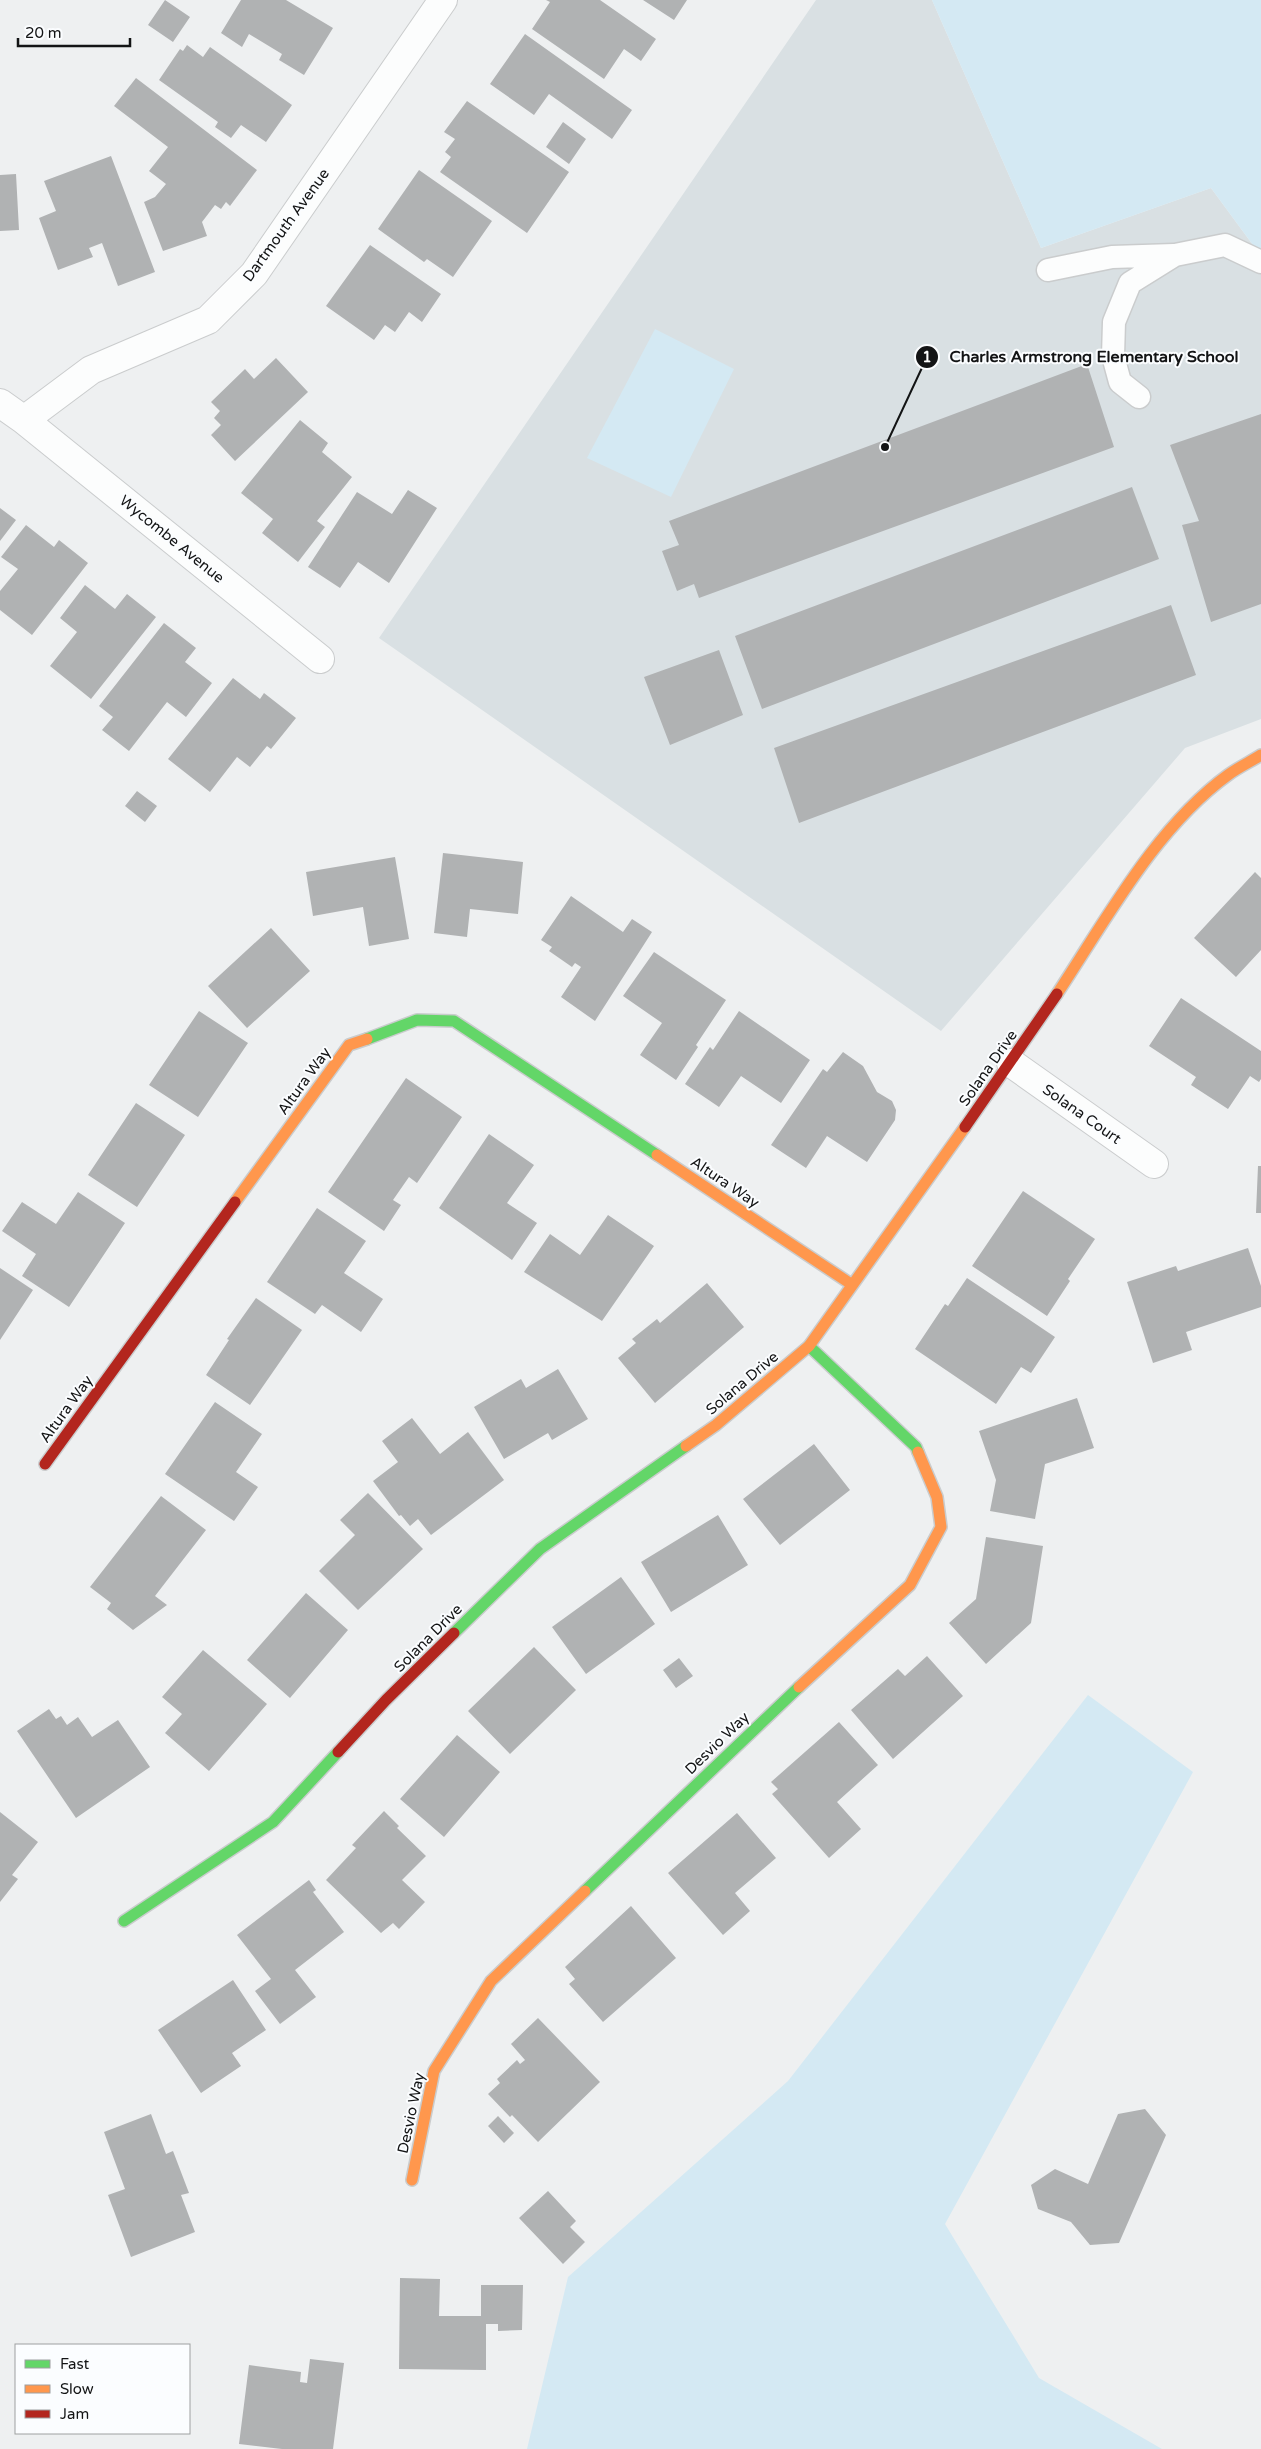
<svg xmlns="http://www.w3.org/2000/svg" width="1261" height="2449" font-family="'Varela Round',sans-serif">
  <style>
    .built { fill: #d9e0e3 }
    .green { fill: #d4e9f3 }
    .building { fill: #b0b2b3 }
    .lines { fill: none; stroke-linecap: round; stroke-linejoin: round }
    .lane-casing { stroke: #cacccd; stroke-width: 25 }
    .street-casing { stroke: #cacccd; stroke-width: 30 }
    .fast-casing { stroke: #cacccd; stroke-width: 14 }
    .slow-casing { stroke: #cacccd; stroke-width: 14 }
    .jam-casing { stroke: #cacccd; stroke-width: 14 }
    .lane { stroke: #fcfdfd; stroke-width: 22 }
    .street { stroke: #fcfdfd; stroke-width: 28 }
    .fast { stroke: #63d668; stroke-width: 11 }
    .slow { stroke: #ff974d; stroke-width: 11 }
    .jam { stroke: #b3261e; stroke-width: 11 }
    .labels { text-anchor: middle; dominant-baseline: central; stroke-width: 4; stroke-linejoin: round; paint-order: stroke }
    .street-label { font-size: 15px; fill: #131415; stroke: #fbfdff }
    .leader { fill: none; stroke: #131415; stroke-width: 2 }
    .callout-dot { fill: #131415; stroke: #fbfdff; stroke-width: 2 }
    .mark-label { font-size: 15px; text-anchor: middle; font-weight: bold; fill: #fff }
    .callout-label { font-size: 16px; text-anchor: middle; font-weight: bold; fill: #131415; stroke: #fbfdff; stroke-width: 4; stroke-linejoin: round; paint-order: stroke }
  </style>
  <rect width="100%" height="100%" fill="#eef0f1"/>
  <path class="built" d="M816,0H932L1041,248L1211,188L1261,256V719L1185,748L941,1031L379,638Z"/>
  <path class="green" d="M932,0H1261V256L1211,188L1041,248Z
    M655,329L734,369L671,497L587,458Z
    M1088,1695L1193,1772L945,2224L1039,2378L1162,2449H527L568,2277L788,2081Z"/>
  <path class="building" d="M165,0L190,17L173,42L148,25Z
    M241,0H286L333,28L304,75L279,60L282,54L249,34L242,47L221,33Z
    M546,0H600L656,39L641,61L624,49L604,79L532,29L550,2Z
    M643,0H687L674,20Z
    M525,34L632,110L612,139L549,94L534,115L490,84Z
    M187,45L203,57L210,47L292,105L266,142L241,125L231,138L215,127L218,122L159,80L180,49L183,51Z
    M136,78L257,170L230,206L226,202L221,209L215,205L202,222L207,236L163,251L144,202L155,197L166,184L149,171L168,147L114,106Z
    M467,101L569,172L527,233L440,172L451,157L445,152L455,139L444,132Z
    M563,122L586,139L569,164L546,147Z
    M111,156L155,272L118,286L102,243L89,248L93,257L58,270L39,218L56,211L44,181Z
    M419,170L492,221L453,277L427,259L424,262L378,229Z
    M16,174L19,230L0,231V175Z
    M370,245L441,294L422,322L409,312L395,332L385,325L374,340L326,306Z
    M276,358L308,392L235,461L211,435L221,425L214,418L220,411L211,402L245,369L254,379Z
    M1087,364L1114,447L699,598L694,584L677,591L662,551L679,545L669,521Z
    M1261,414V604L1211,622L1182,525L1199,521L1170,445Z
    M300,420L328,443L322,452L352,477L317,521L325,527L298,562L262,533L273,519L241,493Z
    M1132,487L1159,559L762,709L735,636Z
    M408,490L437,508L389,583L358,562L340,588L308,567L357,492L392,514Z
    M0,508L16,520L0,541Z
    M26,525L54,547L59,540L88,563L32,635L0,610V591L18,569L1,557Z
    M85,585L115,609L127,594L156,617L91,699L50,666L77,632L60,618Z
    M1171,605L1196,675L799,823L774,748Z
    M164,623L196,648L185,662L212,683L186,717L167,702L129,751L102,730L113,717L99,706Z
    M719,650L743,715L670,745L644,677Z
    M233,678L260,699L264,693L296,718L271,749L267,746L250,767L237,757L210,792L168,759Z
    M137,791L157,806L145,822L125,806Z
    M443,853L523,862L518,914L470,909L467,937L434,933Z
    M395,857L409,939L369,946L363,907L313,916L306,872Z
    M1255,872L1261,878V950L1236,977L1194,938Z
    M571,896L623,932L632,919L652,932L595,1021L561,997L581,967L575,963L572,967L549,951L552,947L541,940Z
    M271,928L310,971L247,1028L208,986Z
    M654,952L726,1000L696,1045L698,1047L676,1080L640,1055L662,1023L623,996Z
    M1181,998L1261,1051V1079L1259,1082L1250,1076L1228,1109L1191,1085L1196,1077L1149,1046Z
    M199,1011L248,1043L198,1117L149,1085Z
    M739,1011L810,1060L781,1103L741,1076L719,1107L685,1084L710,1047L713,1050Z
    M843,1052L863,1066L877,1092L892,1101L896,1110L895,1120L867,1162L827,1136L806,1168L771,1145L823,1069L827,1072Z
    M406,1078L462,1117L417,1183L409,1177L393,1200L401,1205L384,1231L328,1192Z
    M136,1103L185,1135L137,1207L88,1175Z
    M489,1134L534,1165L507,1203L537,1223L512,1260L439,1208Z
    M1258,1166H1261V1213H1256Z
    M1023,1191L1095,1239L1068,1279L1070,1281L1047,1316L972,1266Z
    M78,1192L125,1223L69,1307L22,1276L36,1254L2,1231L22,1202L56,1224Z
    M317,1208L366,1241L344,1273L383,1299L361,1332L322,1305L315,1314L267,1282Z
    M608,1215L654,1246L602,1321L524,1272L550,1234L580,1255Z
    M1248,1248L1261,1286V1307L1186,1332L1192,1350L1153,1363L1127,1282L1176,1266L1178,1271Z
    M0,1268L33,1290L0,1340Z
    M967,1278L1055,1337L1031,1373L1021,1367L996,1404L915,1349L945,1304L948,1306Z
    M707,1283L744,1327L655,1403L618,1358L636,1343L632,1339L657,1319L660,1323Z
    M256,1298L302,1330L250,1405L206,1375L229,1340L227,1339Z
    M558,1369L588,1419L552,1440L548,1433L504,1459L474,1407L521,1379L526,1388Z
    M1077,1398L1094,1448L1045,1464L1035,1519L990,1511L996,1480L979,1431Z
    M215,1402L262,1434L236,1472L258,1487L234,1521L165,1474Z
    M412,1418L440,1454L468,1432L504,1480L431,1535L418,1519L410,1526L401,1515L399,1516L373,1481L398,1462L382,1441Z
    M814,1444L850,1490L780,1545L743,1499Z
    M368,1493L423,1549L358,1610L319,1571L355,1535L340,1520Z
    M161,1496L206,1530L155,1596L167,1605L133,1630L107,1609L111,1603L90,1587Z
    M718,1515L748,1565L671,1612L641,1562Z
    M986,1537L1043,1546L1031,1623L986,1664L949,1623L976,1599Z
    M621,1577L655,1624L586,1674L552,1627Z
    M306,1593L348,1630L290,1698L247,1660Z
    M534,1647L576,1690L510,1754L468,1711Z
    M203,1650L267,1704L209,1771L165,1733L182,1714L162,1697Z
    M927,1656L963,1696L893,1759L851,1710L898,1669L905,1676Z
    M679,1658L693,1676L676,1688L663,1670Z
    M49,1709L56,1719L61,1716L67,1725L78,1717L92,1737L118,1720L150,1767L76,1818L17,1731Z
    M839,1722L878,1765L837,1802L861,1829L829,1858L772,1794L778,1789L771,1782Z
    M457,1735L500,1772L444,1837L400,1799Z
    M384,1811L399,1826L397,1828L426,1856L402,1880L425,1902L399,1929L393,1923L381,1933L326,1880L356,1848L352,1845Z
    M0,1812L38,1842L12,1875L18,1879L0,1902Z
    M737,1813L776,1858L735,1893L750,1911L723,1935L668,1873Z
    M309,1880L316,1890L313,1892L344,1932L295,1970L316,1997L280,2024L255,1991L271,1979L237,1935Z
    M631,1906L676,1958L603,2022L569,1984L575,1979L565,1967Z
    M233,1980L266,2030L232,2053L241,2066L201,2093L158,2030Z
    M538,2018L600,2082L538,2142L512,2115L510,2117L488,2094L500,2083L497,2079L517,2060L520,2064L525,2060L511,2044Z
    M1145,2109L1166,2135L1119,2243L1090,2245L1071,2222L1038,2209L1031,2185L1055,2169L1088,2184L1118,2114Z
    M151,2114L166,2154L173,2151L189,2193L181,2195L195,2232L131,2257L108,2195L125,2189L104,2132Z
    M498,2116L514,2133L504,2143L488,2126Z
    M548,2191L576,2221L570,2227L585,2242L563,2264L519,2218Z
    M400,2278L440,2279L439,2316H481V2285H523L522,2330L498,2331V2324H486V2370L399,2369Z
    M310,2359L344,2363L333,2449H282L239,2444L249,2365L301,2372L300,2382L307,2383Z"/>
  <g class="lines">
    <defs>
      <path id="lane" d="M1048,270L1112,257L1174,255
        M1139,397L1120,382L1113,356L1114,322L1130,283L1175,255L1225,245L1261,262"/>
      <path id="street" d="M0,403L24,420L91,370L208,320L254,274L443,0
        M24,420L320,659
        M1011,1063L1154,1164"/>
      <path id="fast" d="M367,1039L417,1020L454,1021L657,1155
        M809,1346L916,1447L918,1452
        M454,1633L540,1549L686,1446
        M585,1891L799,1687
        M124,1921L273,1822L338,1752"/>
      <path id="slow" d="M1057,994C1106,920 1156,827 1228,775C1239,767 1250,762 1261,755
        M657,1155L851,1284
        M235,1202L349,1045L367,1039
        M686,1446L716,1425L809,1346L965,1127
        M799,1687L910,1585L941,1527L937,1497L918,1452
        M412,2180L434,2071L491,1981L585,1891"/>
      <path id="jam" d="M965,1127L1057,994
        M45,1464L235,1202
        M338,1752L386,1700L454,1633"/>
    </defs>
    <use href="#lane" class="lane-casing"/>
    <use href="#street" class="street-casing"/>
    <use href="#fast" class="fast-casing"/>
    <use href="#slow" class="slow-casing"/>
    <use href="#jam" class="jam-casing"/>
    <use href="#lane" class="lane"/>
    <use href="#street" class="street"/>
    <use href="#fast" class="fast"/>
    <use href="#slow" class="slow"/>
    <use href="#jam" class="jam"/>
  </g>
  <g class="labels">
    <g class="street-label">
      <text transform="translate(286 225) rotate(-54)">Dartmouth Avenue</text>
      <text transform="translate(172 539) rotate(39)">Wycombe Avenue</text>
      <text transform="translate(988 1068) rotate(-55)">Solana Drive</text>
      <text transform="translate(304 1081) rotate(-54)">Altura Way</text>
      <text transform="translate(1082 1114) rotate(35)">Solana Court</text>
      <text transform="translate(725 1182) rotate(34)">Altura Way</text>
      <text transform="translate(742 1383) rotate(-40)">Solana Drive</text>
      <text transform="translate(66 1409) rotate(-54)">Altura Way</text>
      <text transform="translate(428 1638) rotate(-45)">Solana Drive</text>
      <text transform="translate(717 1743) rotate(-44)">Desvio Way</text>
      <text transform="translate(411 2113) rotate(-78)">Desvio Way</text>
    </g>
  </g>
  <path class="leader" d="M885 447L927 357"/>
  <g class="callout-dot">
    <circle cx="885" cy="447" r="5"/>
    <circle cx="927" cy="357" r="12"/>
  </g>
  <g class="mark-label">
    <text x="927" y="362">1</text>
  </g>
  <g class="callout-label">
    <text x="1094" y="362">Charles Armstrong Elementary School</text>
  </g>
  <rect x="15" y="2344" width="175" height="90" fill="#fbfdff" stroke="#9ea0a1"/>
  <rect x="25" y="2360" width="25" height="8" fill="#63d668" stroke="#9ea0a1"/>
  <text x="60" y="2369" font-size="15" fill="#131415">Fast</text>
  <rect x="25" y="2385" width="25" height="8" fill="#ff974d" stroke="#9ea0a1"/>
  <text x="60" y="2394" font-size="15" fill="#131415">Slow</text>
  <rect x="25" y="2410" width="25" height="8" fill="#b3261e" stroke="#9ea0a1"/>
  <text x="60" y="2419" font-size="15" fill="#131415">Jam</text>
  <path d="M18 38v8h112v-8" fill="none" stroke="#131415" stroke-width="2.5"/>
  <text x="25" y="38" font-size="15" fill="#131415" stroke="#fbfdff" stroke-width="4" paint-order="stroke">20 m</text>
</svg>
